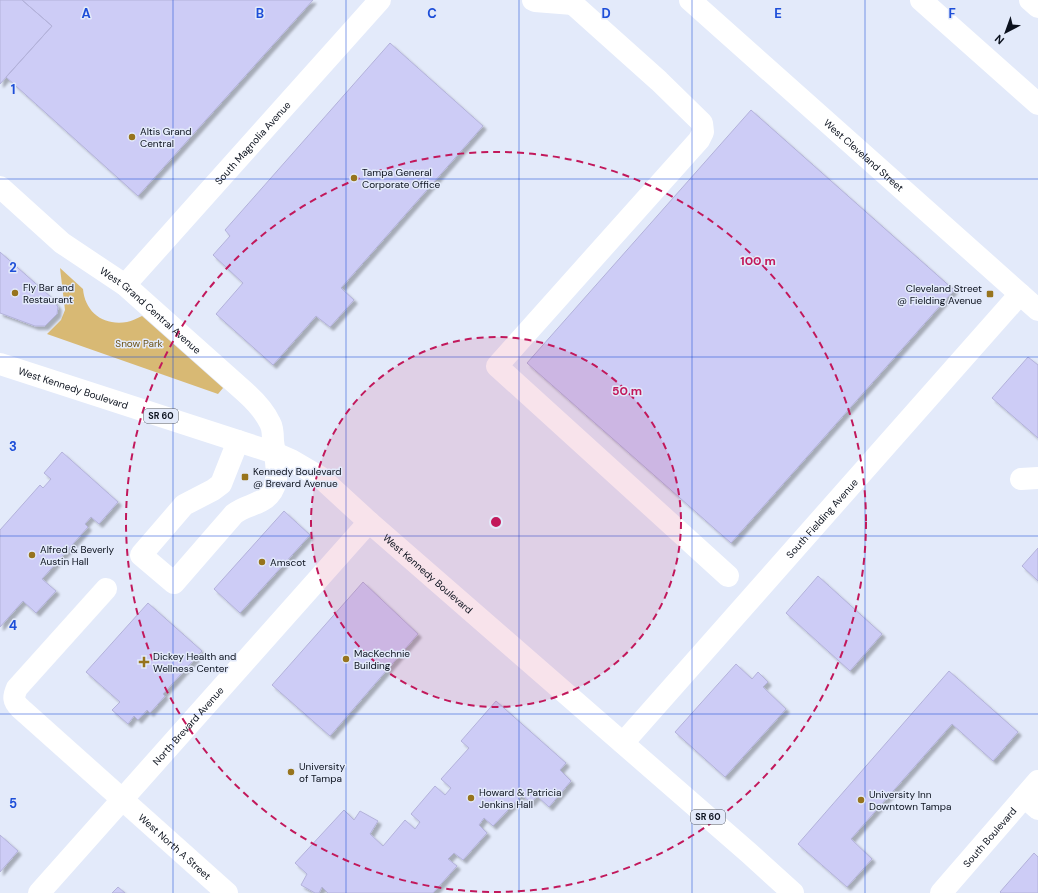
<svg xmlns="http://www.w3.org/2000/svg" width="1038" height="893" font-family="'DM Sans',sans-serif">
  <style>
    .green { fill: #d8b974 }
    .building { fill: #cdccf6; stroke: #b3b2da; filter: url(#shadow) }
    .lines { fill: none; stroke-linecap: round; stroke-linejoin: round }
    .minor { stroke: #fff; stroke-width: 22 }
    .major { stroke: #fff; stroke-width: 22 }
    .highway { stroke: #fff; stroke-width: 22 }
    .grid { fill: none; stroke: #1d4ed8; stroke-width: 1; stroke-opacity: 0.55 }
    .ring { fill: none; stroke: #c2185b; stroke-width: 2; stroke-dasharray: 7 5 }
    .poi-dot { fill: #97741d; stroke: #e3eafa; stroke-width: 1.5 }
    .labels { text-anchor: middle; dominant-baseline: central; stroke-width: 3; stroke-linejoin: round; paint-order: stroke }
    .shield { fill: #e3eafa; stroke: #4c525f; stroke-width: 1 }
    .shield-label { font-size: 9px; font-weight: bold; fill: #0b111d }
    .poi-label { font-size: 10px; fill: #0b111d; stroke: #e3eafa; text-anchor: start }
    .street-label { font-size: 10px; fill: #0b111d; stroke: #e3eafa }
    .park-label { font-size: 10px; fill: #6b5215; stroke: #e3eafa }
    .grid-label { font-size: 13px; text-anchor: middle; font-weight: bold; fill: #1d4ed8; stroke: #e3eafa; stroke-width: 3; stroke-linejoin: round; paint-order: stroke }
    .centre { fill: #c2185b; stroke: #e3eafa; stroke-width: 2 }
    .ring-label { font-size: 12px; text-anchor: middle; font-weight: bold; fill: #c2185b; stroke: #e3eafa; stroke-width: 3; stroke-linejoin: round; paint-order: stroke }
  </style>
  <defs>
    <filter id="shadow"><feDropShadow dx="3.5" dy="3.5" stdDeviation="1" flood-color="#0004"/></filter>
  </defs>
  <rect width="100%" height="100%" fill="#e3eafa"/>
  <path class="green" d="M60,268L83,289C85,312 103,326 127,322C132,321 137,318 142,316L223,388L218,394L47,334L61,320L65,310Z"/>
  <path class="building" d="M0,0H22L52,26L0,84Z
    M22,0H313L138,196L6,77L52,26Z
    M390,43L483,126L341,288L354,300L330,327L316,316L273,365L216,314L243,283L213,255L230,236L225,230Z
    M751,110L954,290L731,543L527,363Z
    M0,252L52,298L58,307L57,314L45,326H35L0,313Z
    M1028,357L1038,365V438L992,398Z
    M62,452L118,502L99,524L91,517L85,524L88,527L42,579L56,591L36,613L23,601L0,627V530L40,485L43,488L51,479L44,473Z
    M284,511L310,535L240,613L214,589Z
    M1038,548V581L1022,566Z
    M818,576L882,634L850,671L786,613Z
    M363,582L418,634L330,736L272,685Z
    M148,603L202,651L163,694L165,696L150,713L147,710L138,720L134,716L128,724L112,710L120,702L86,672Z
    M736,664L752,679L758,672L768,682L763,687L786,709L725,777L675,732Z
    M949,671L1018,732L993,761L952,724L851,839L872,859L847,887L798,844Z
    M496,701L566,763L560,770L571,781L549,807L537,796L531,803L522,795L493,826L484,818L479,825L487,833L463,860L454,853L448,859L457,866L433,893H328L322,887L319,893H315L301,885L307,874L295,863L344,810L354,820L360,811L378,821L370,834L383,846L405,820L415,829L420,822L411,814L435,786L445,795L451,788L441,779L469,748L461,741Z
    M0,835L18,851L0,872Z
    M1034,853L1038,857V893H1001L1000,892Z
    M118,887L125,893H112Z"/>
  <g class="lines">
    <g class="minor">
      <path d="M533,0L535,1L573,4"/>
      <path d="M570,0L573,4L659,81L702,123L703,132L699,140L497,366L728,576"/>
      <path id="s1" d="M0,187L62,243L125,285L245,392C255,401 264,410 270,423C273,428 273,435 273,441C275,457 282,481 269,495C260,505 245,505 234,514L174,583L141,555L184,505L213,490L221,484L238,441"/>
      <path id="s2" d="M125,285L380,0"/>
      <path d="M1021,479L1038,478"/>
      <path id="s3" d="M106,589L17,688C13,697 13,701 20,708L227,893"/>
      <path id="s4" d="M623,743L1020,294"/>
      <path d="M1024,797L1038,809"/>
      <path id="s5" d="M39,893L369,522"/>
      <path id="s6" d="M941,893L1038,781"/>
    </g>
    <g class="major">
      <path id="s7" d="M690,0L1038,310"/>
      <path id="s8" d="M0,364L275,453L291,460L320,477L369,522L749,853L793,893"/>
    </g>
    <path class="highway" d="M921,0L1038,104
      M1030,0L1038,7"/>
  </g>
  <path class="grid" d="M173,0V893M346,0V893M519,0V893M692,0V893M865,0V893M0,179H1038M0,357H1038M0,536H1038M0,714H1038"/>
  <circle cx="496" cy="522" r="185" fill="#c2185b" fill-opacity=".12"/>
  <g class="ring">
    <circle cx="496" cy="522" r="185"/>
    <circle cx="496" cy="522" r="370"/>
  </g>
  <g class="poi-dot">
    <circle cx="132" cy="137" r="4"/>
    <circle cx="354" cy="178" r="4"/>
    <circle cx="15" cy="293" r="4"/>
    <rect x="986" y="290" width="8" height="8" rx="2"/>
    <rect x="241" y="473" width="8" height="8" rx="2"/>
    <circle cx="32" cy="555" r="4"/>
    <circle cx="262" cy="562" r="4"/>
    <circle cx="346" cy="659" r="4"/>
    <path d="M142 656h4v4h4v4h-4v4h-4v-4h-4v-4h4z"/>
    <circle cx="291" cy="772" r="4"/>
    <circle cx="471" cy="798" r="4"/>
    <circle cx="861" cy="800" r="4"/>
  </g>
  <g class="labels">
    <g class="shield">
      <rect x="144" y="409" width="34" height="14" rx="3"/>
      <rect x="691" y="810" width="34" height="14" rx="3"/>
    </g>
    <g class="shield-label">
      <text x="161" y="416">SR 60</text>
      <text x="708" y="817">SR 60</text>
    </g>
    <g class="poi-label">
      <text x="140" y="131">Altis Grand<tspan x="140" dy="12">Central</tspan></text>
      <text x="362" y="172">Tampa General<tspan x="362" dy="12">Corporate Office</tspan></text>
      <text x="23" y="287">Fly Bar and<tspan x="23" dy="12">Restaurant</tspan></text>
      <text x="982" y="288" text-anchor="end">Cleveland Street<tspan x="982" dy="12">@ Fielding Avenue</tspan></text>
      <text x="253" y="471">Kennedy Boulevard<tspan x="253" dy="12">@ Brevard Avenue</tspan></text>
      <text x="40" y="549">Alfred &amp; Beverly<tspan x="40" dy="12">Austin Hall</tspan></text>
      <text x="270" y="562">Amscot</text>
      <text x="354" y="653">MacKechnie<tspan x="354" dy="12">Building</tspan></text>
      <text x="153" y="656">Dickey Health and<tspan x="153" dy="12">Wellness Center</tspan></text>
      <text x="299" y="766">University<tspan x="299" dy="12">of Tampa</tspan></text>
      <text x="479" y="792">Howard &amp; Patricia<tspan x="479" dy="12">Jenkins Hall</tspan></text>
      <text x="869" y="794">University Inn<tspan x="869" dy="12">Downtown Tampa</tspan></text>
    </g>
    <g class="street-label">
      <text stroke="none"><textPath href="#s2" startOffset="191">South Magnolia Avenue</textPath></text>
      <text stroke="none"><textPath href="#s7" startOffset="233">West Cleveland Street</textPath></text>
      <text stroke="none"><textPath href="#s1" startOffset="195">West Grand Central Avenue</textPath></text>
      <text stroke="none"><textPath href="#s8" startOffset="77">West Kennedy Boulevard</textPath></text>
      <text stroke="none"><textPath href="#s4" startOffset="300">South Fielding Avenue</textPath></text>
      <text stroke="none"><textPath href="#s8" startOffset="485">West Kennedy Boulevard</textPath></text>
      <text stroke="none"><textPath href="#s5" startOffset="224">North Brevard Avenue</textPath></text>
      <text stroke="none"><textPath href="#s6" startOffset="74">South Boulevard</textPath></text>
      <text stroke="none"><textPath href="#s3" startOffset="363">West North A Street</textPath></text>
    </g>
    <g class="park-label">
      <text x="139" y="343">Snow Park</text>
    </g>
  </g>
  <g class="grid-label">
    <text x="86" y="18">A</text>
    <text x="260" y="18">B</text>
    <text x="432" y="18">C</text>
    <text x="606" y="18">D</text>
    <text x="778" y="18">E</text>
    <text x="952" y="18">F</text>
    <text x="13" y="94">1</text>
    <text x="13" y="272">2</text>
    <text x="13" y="451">3</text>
    <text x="13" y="630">4</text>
    <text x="13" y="808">5</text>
  </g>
  <circle cx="496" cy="522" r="6" class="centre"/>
  <g class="ring-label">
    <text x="758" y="265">100 m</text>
    <text x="627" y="395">50 m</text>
  </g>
  <g transform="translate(1006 32) rotate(221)" stroke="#e3eafa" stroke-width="3" paint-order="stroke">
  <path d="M0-3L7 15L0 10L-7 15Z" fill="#0b111d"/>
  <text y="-6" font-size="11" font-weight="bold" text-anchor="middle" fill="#0b111d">N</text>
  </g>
</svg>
